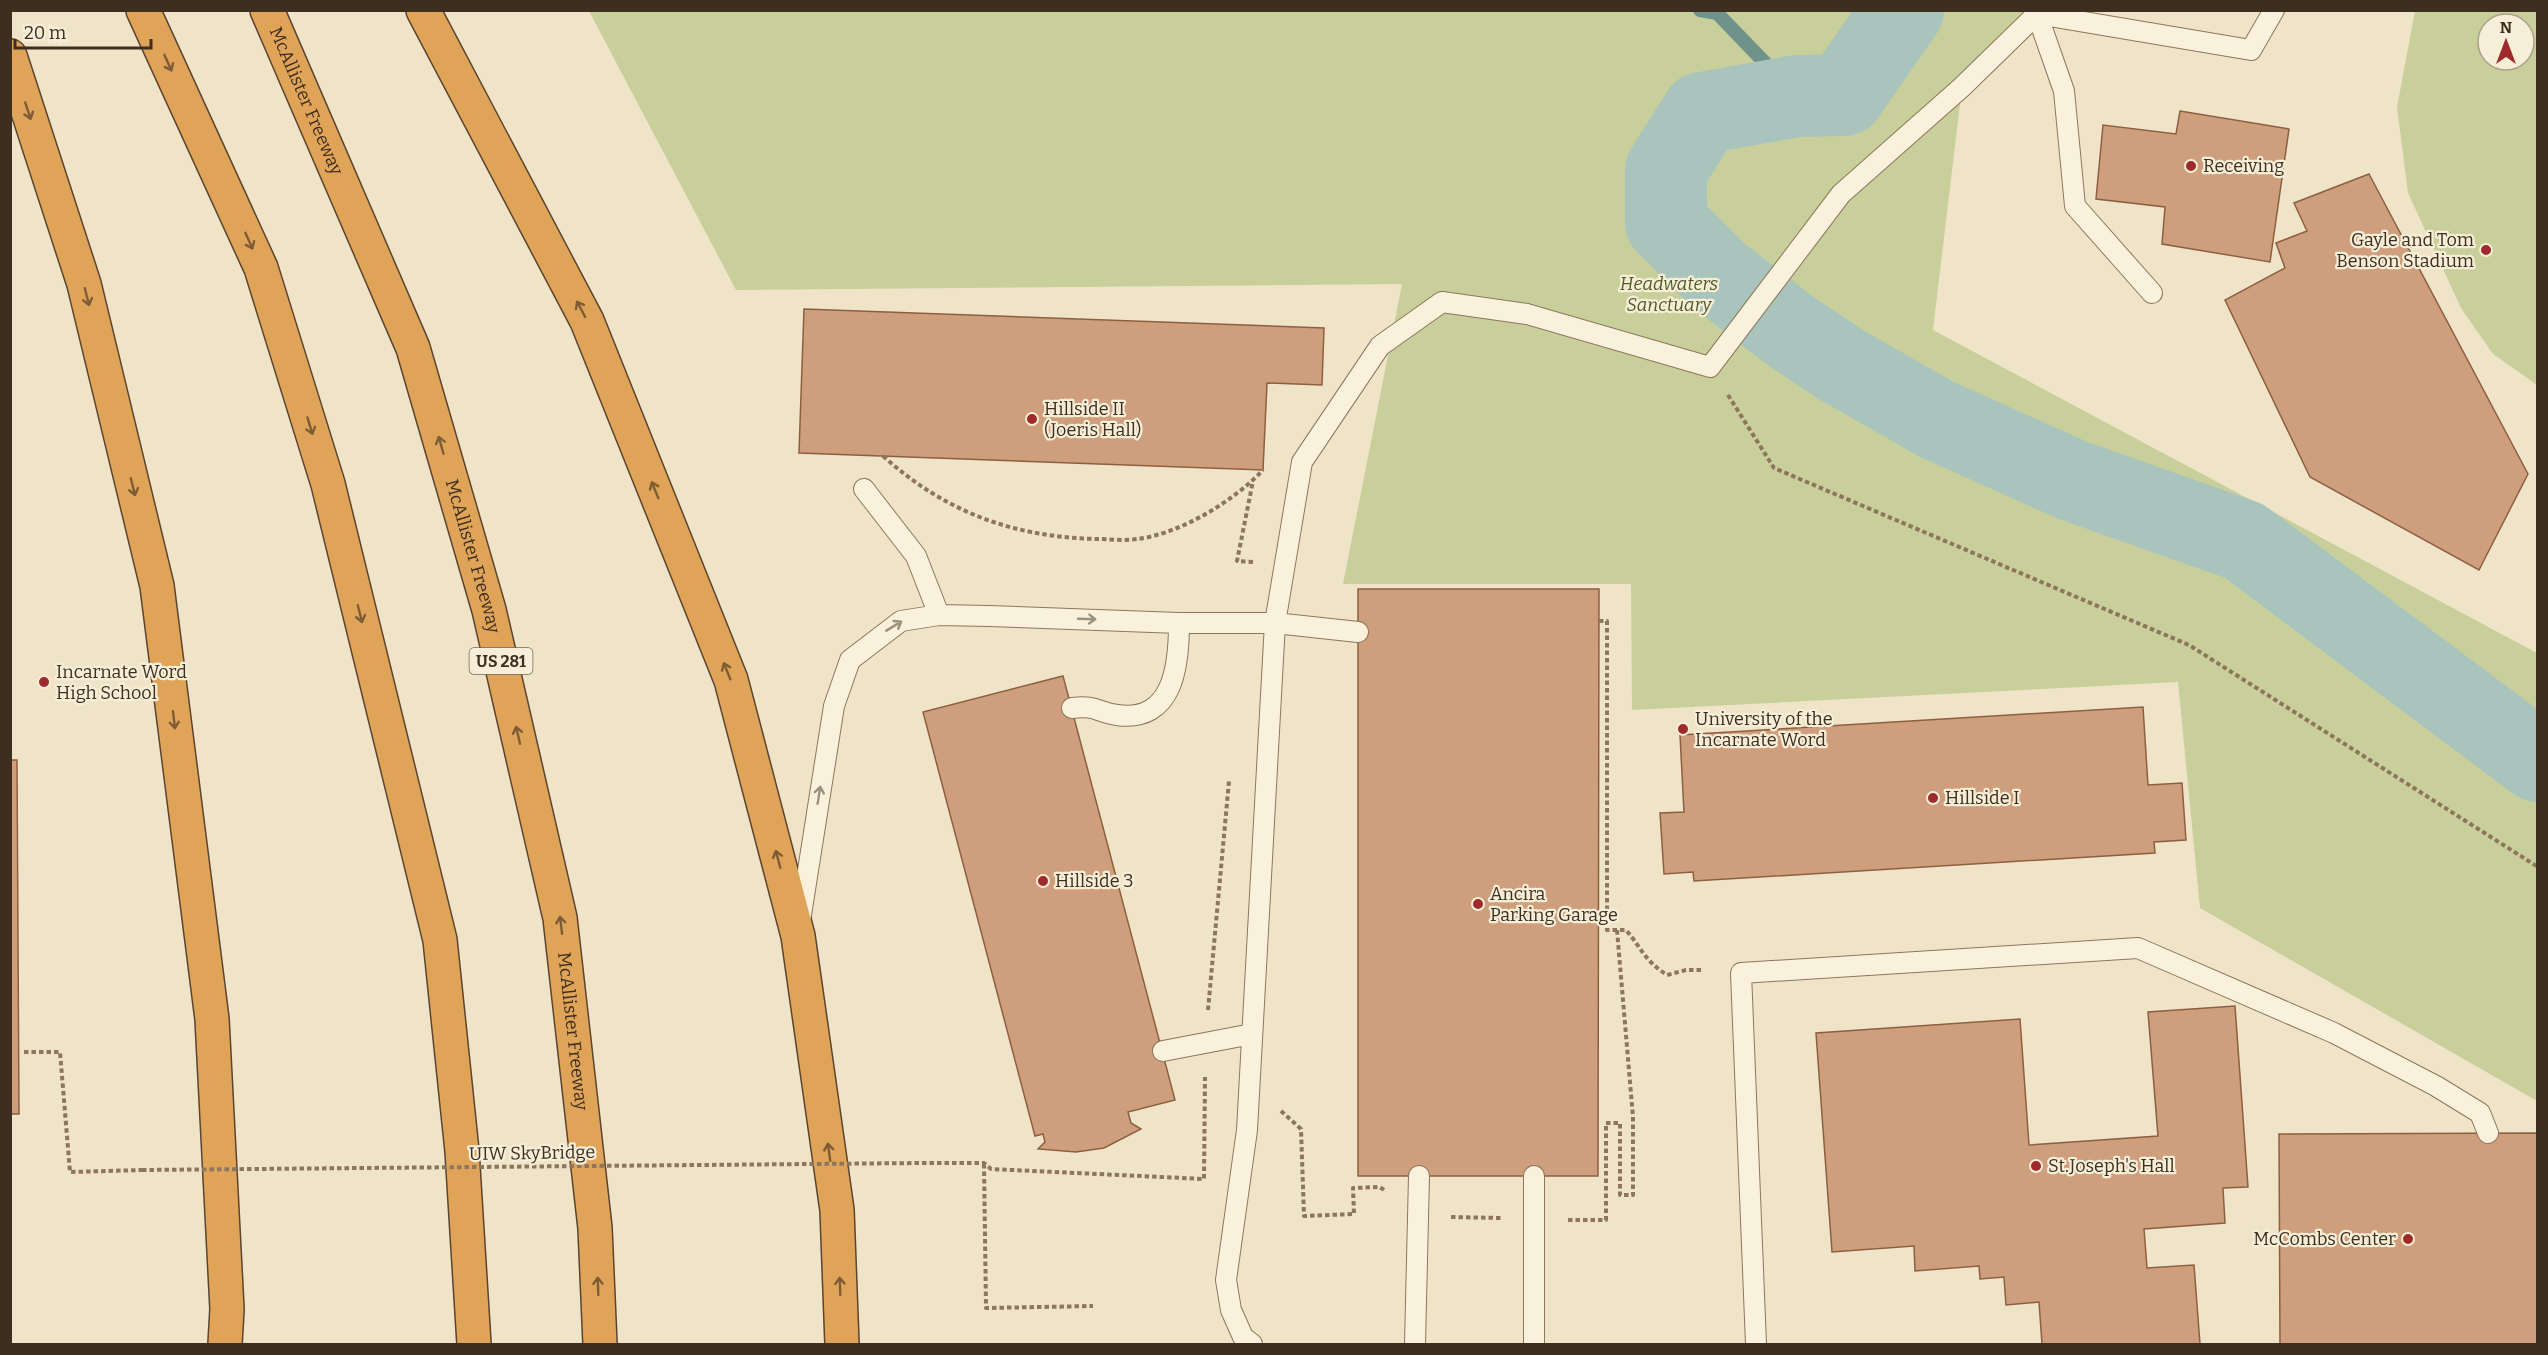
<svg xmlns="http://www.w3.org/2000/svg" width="2548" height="1355" font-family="Bitter,serif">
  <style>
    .green { fill: #c9cf9b; fill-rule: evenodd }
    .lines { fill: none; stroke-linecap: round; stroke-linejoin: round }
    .stream { stroke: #6f938a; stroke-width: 14 }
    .river { stroke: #a9c4bc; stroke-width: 82 }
    .building { fill: #cf9f7d; stroke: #8d5f41; stroke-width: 1.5 }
    .service-casing { stroke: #8d765c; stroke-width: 22 }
    .motorway-casing { stroke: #5b4430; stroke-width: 36 }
    .path { stroke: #8d765c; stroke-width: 4; stroke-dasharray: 4.5 3; stroke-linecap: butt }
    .service { stroke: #faf1dc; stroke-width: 20 }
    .motorway { stroke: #e0a458; stroke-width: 33 }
    .path-bridge { stroke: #8d765c; stroke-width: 4; stroke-dasharray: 4.5 3; stroke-linecap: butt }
    .oneway { stroke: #7e5d36 }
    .oneway2 { stroke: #9c907e }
    .poi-dot { fill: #9e2a2b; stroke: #f7eed8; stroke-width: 2 }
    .labels { text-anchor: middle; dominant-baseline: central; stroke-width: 4.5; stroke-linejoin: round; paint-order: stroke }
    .shield { fill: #f7eed8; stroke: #756857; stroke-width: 1.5 }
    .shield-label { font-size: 16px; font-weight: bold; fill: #3d2e20 }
    .street-label { font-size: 18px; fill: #3d2e20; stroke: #f7eed8 }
    .poi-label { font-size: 18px; fill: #3d2e20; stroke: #f7eed8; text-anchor: start }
    .park-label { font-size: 18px; font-style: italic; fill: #4d5a26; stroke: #f7eed8 }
  </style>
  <rect width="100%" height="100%" fill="#f0e4c8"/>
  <path class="green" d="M589,11H2037L1962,87L1933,330L2537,653V1101L2200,908L2178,682L1632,710L1631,584H1343L1402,284L736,290Z
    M2415,11H2537V385L2493,354L2461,308L2408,193L2397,107ZM2488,24H2524V60H2488Z"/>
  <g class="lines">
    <path class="stream" d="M1700,10L1717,13L1797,96"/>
    <path class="river" d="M1903,10L1844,95L1797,96L1702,113L1666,170V223L1717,274L1788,329L1840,364L1936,419L2072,480L2244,541L2538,761"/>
  </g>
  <path class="building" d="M2180,111L2289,129L2270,262L2162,244L2165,207L2096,199L2103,125L2176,134Z
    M2369,174L2528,474L2479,570L2310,477L2225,300L2285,268L2276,243L2307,231L2294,203Z
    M804,309L1324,328L1322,385L1267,383L1263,470L799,453Z
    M1358,589H1599L1598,1176H1358Z
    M1063,676L1175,1100L1128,1112L1131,1123L1141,1129L1104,1148L1076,1152L1038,1149L1045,1142L1043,1134L1035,1136L923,712Z
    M2143,707L2148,785L2182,783L2186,840L2154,842L2155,853L1694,881L1693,872L1664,874L1660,813L1684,812L1680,735Z
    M10,760H17L19,1114H10Z
    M2235,1006L2248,1187L2223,1188L2225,1223L2144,1229L2147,1268L2194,1265L2200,1344H2042L2039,1302L2006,1305L2004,1277L1980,1279L1979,1266L1915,1271L1914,1246L1832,1252L1816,1033L2020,1019L2029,1145L2158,1136L2148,1012Z
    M2538,1133V1344H2280L2279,1134Z"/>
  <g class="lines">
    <defs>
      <path id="service" d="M2152,293L2075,206L2064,91L2037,14L2251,50L2274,10
        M864,489L916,556L939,615
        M1072,708C1097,705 1096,712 1117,715C1174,723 1179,664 1179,623
        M800,921L834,706L850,660L901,621L939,615L989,616L1179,623H1275L1358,632
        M1163,1051L1252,1034
        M1252,1344L1243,1337L1231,1310L1226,1280L1247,1130L1275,623L1302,462L1380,346L1442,302L1527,314L1710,367L1841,194L1962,87L2037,14V10
        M1415,1344L1419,1176
        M1534,1344V1176
        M1756,1344L1741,973L2138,948L2334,1033L2436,1086L2480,1113L2488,1133"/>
      <g id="motorway">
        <path d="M143,10L261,268L328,484L440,940L462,1151L474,1344"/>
        <path id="s1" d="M267,10L413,348L489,610L560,918L595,1228L600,1344"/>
        <path d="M423,10L587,321L731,680L798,936L837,1210L842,1344"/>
        <path d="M10,56L84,284L157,586L212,1019L227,1309L225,1344"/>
      </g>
    </defs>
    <use href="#service" class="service-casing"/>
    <use href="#motorway" class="motorway-casing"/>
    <path class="path" d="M1728,395L1774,468L2189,645L2538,867
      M883,456C945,512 1013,537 1096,539C1109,539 1124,541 1137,539C1180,534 1234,501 1263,470
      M1253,562L1237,561L1253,481
      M1599,621H1607V930H1626C1643,950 1644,960 1667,975L1686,970H1704
      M1208,1010L1229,781
      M24,1052H60L70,1172L142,1170
      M1281,1111L1301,1129L1304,1216L1354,1214L1353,1188L1380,1187L1384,1190
      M922,1163H984L991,1169L1204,1179L1205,1077
      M984,1164L986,1308L1093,1306
      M1451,1217L1501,1218
      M1568,1220H1606V1123H1620V1195H1633V1117L1617,930"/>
    <use href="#service" class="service"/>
    <use href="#motorway" class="motorway"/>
    <path class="path-bridge" d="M142,1170L922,1163"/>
  </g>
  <defs><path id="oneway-shaft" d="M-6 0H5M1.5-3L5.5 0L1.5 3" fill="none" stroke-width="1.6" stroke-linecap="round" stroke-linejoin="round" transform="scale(1.5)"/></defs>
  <g class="oneway">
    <use href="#oneway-shaft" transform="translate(168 63) rotate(66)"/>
    <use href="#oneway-shaft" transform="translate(28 111) rotate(72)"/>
    <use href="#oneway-shaft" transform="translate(249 241) rotate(66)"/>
    <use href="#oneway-shaft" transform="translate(87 297) rotate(76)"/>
    <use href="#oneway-shaft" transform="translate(581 309) rotate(-118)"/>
    <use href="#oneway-shaft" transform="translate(310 426) rotate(73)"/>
    <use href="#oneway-shaft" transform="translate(441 445) rotate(-106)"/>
    <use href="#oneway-shaft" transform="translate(133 487) rotate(76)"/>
    <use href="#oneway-shaft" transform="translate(655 490) rotate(-112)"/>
    <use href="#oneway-shaft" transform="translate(360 614) rotate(76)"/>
    <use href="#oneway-shaft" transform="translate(727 671) rotate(-112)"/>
    <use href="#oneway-shaft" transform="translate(174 720) rotate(83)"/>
    <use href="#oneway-shaft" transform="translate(518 735) rotate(-103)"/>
    <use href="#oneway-shaft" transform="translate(778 859) rotate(-105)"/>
    <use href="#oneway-shaft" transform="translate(561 925) rotate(-97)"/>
    <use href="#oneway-shaft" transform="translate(829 1152) rotate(-98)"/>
    <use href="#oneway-shaft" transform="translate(598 1286) rotate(-92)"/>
    <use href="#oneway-shaft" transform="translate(840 1286) rotate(-92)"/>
  </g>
  <g class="oneway2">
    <use href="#oneway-shaft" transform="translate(1087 619) rotate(2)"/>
    <use href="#oneway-shaft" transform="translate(894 626) rotate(-31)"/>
    <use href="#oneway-shaft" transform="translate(819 795) rotate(-81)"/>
  </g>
  <g class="poi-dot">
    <circle cx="2191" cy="166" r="6"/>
    <circle cx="2486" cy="250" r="6"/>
    <circle cx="1032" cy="419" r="6"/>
    <circle cx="44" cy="682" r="6"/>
    <circle cx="1683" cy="729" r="6"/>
    <circle cx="1933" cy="798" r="6"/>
    <circle cx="1043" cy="881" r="6"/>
    <circle cx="1478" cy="904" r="6"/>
    <circle cx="2036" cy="1166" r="6"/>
    <circle cx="2408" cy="1239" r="6"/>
  </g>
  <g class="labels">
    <rect class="shield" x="469.5" y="648" width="63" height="26" rx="4.5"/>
    <g class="shield-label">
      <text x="501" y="661">US 281</text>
    </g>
    <g class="street-label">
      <text stroke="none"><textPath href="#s1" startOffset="99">McAllister Freeway</textPath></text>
      <text stroke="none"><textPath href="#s1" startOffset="585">McAllister Freeway</textPath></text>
      <text stroke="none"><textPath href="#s1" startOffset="1071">McAllister Freeway</textPath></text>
      <text transform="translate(532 1153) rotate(-1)">UIW SkyBridge</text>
    </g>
    <g class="poi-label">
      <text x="2203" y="166">Receiving</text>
      <text x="2474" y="240" text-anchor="end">Gayle and Tom<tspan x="2474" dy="21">Benson Stadium</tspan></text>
      <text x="1044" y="409">Hillside II<tspan x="1044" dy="21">(Joeris Hall)</tspan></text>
      <text x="56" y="672">Incarnate Word<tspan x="56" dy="21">High School</tspan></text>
      <text x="1695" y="719">University of the<tspan x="1695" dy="21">Incarnate Word</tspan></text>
      <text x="1945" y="798">Hillside I</text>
      <text x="1055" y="881">Hillside 3</text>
      <text x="1490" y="894">Ancira<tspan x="1490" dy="21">Parking Garage</tspan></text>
      <text x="2048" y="1166">St.Joseph's Hall</text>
      <text x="2396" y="1239" text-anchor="end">McCombs Center</text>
    </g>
    <g class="park-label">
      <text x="1669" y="284">Headwaters<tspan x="1669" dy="21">Sanctuary</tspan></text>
    </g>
  </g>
  <rect width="2548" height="1355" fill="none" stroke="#3d2e20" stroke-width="24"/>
  <g transform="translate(2506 42)"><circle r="28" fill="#f7eed8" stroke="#ada18e" stroke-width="1.5"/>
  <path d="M0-4.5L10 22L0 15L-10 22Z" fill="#9e2a2b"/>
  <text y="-9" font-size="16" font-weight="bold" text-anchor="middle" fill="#3d2e20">N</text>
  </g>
  <path d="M15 39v9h136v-9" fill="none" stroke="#3d2e20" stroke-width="3"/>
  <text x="24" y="39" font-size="18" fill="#3d2e20" stroke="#f7eed8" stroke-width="4.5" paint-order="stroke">20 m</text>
</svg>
